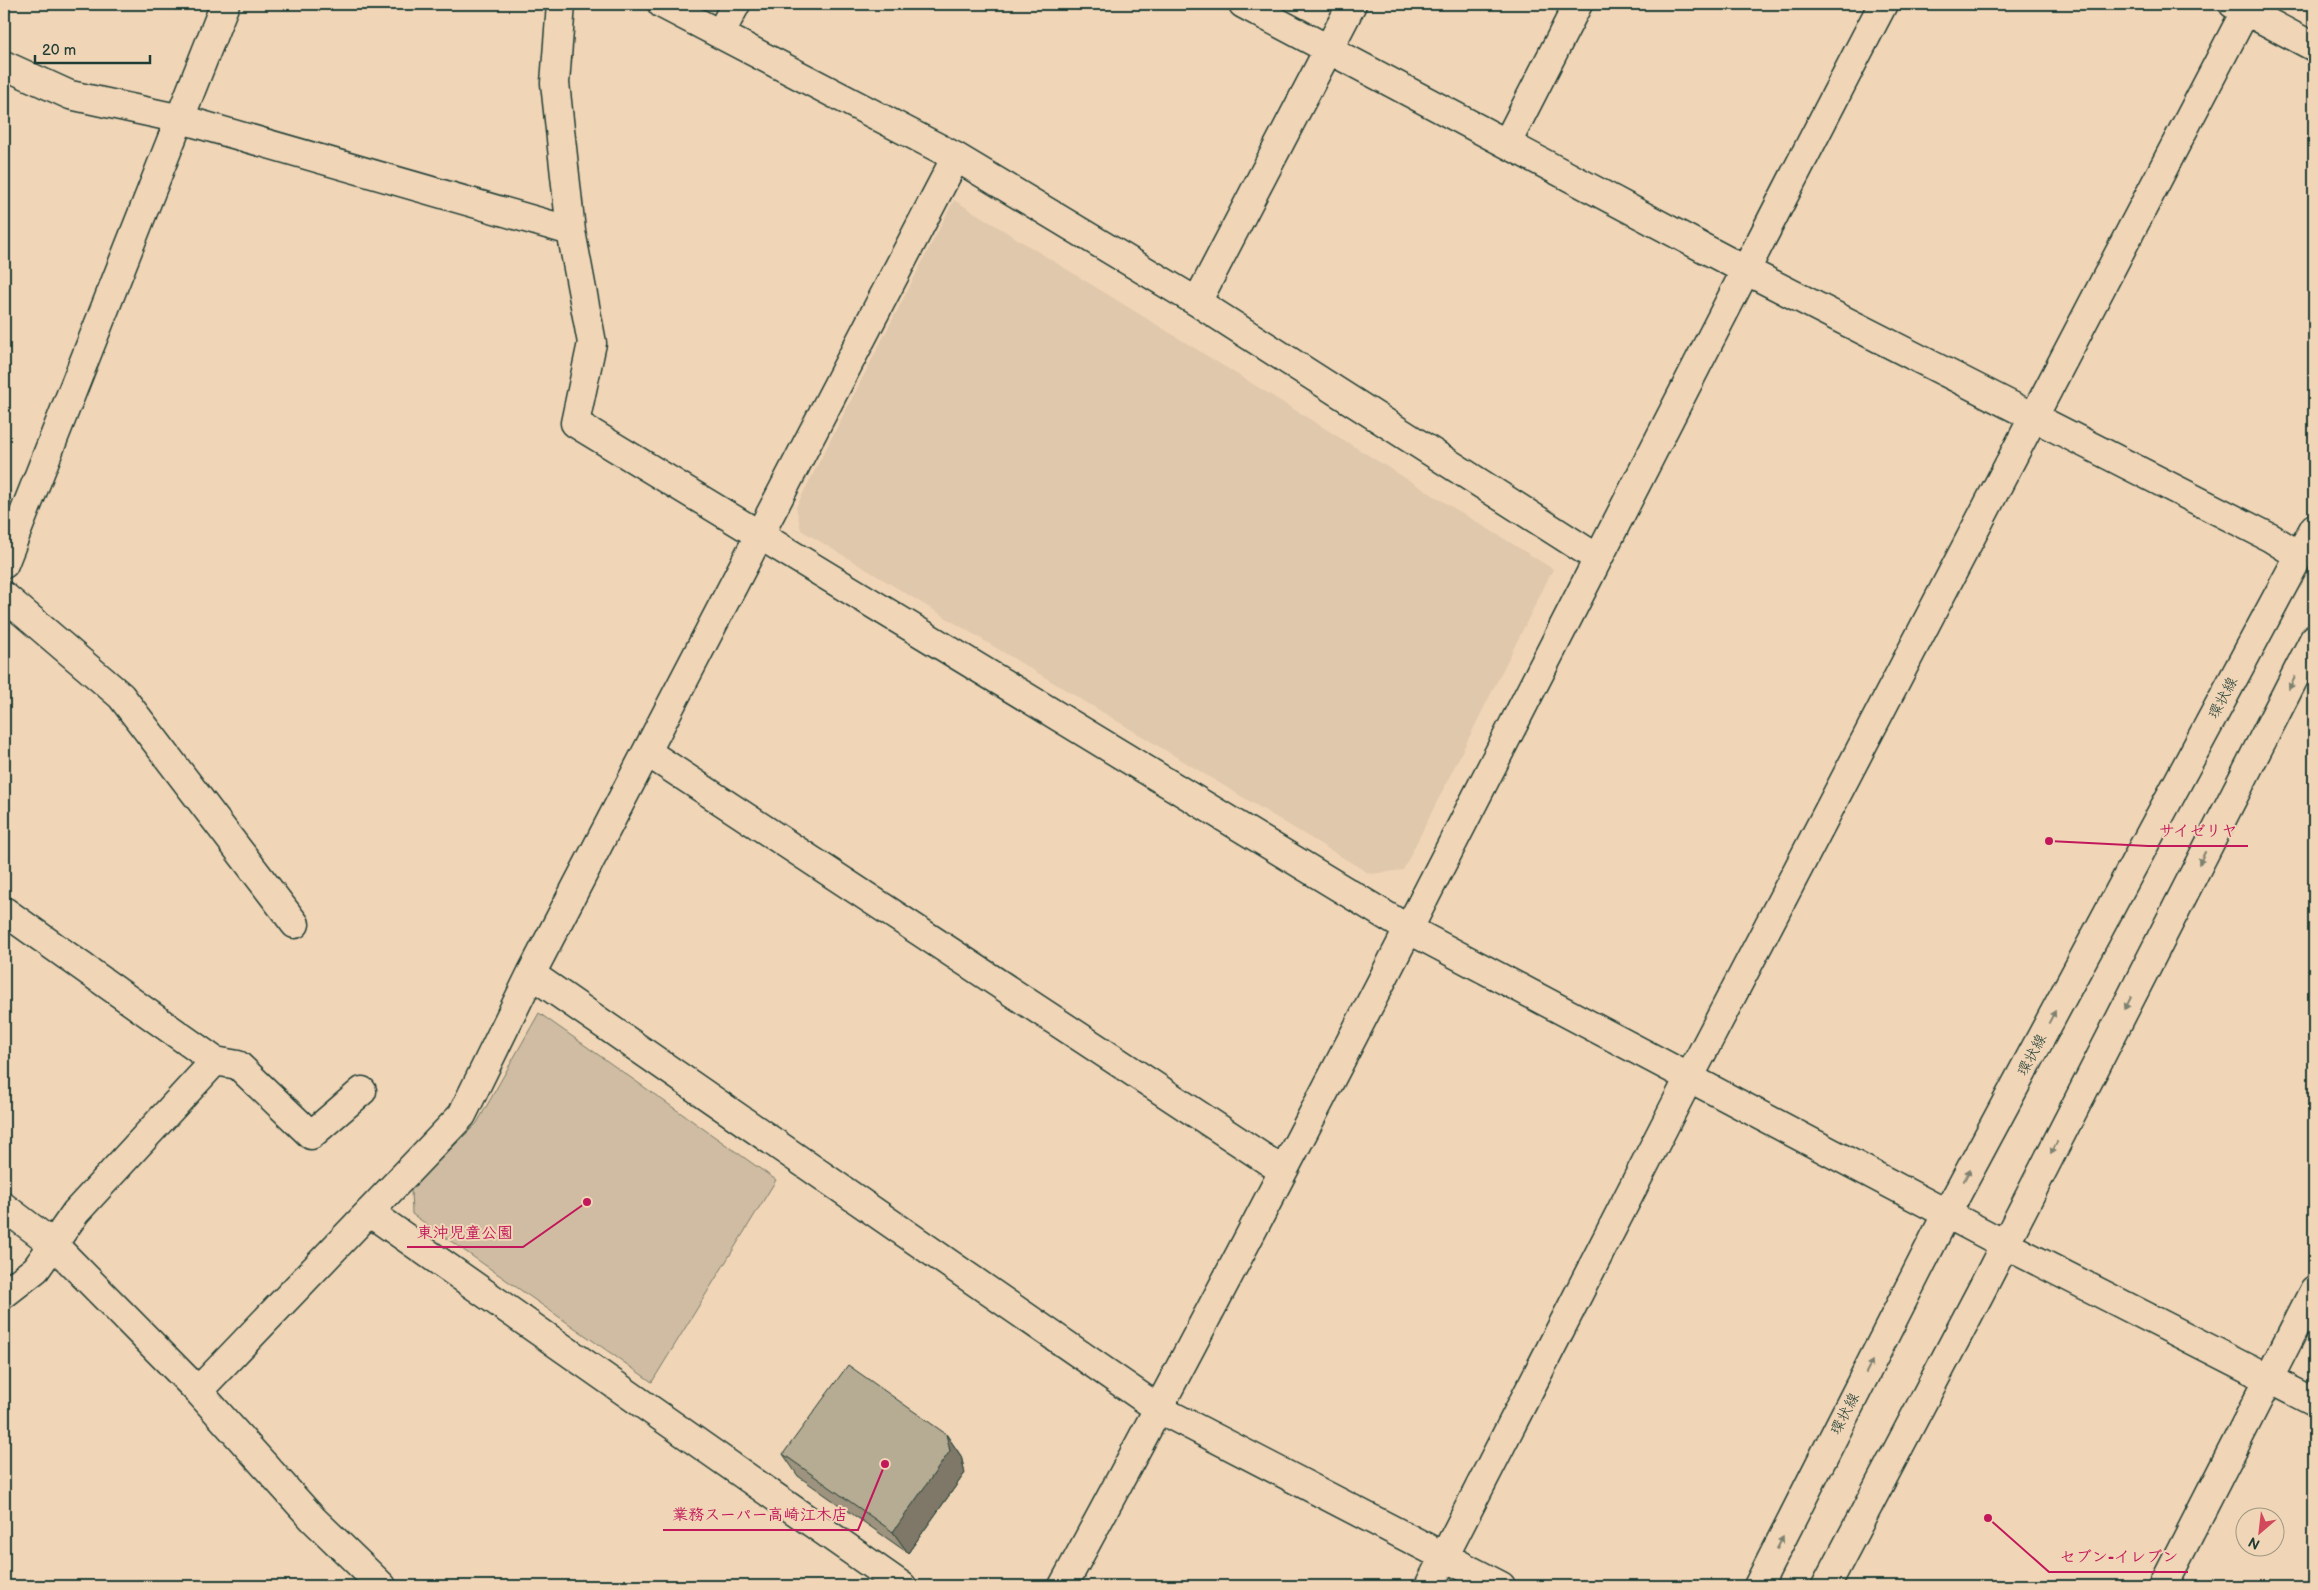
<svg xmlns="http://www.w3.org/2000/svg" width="2318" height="1590" font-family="'Balsamiq Sans','Klee One',sans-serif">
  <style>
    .built { fill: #dfc8ac }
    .green { fill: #cfbca2; stroke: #777c6b }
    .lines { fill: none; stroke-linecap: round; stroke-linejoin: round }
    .minor-casing { stroke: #1f3d34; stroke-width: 31 }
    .minor { stroke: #f1d5b7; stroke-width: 28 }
    .wall { fill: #9d937e; stroke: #1f3d34 }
    .shaded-wall { fill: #7f7867; stroke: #1f3d34 }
    .building { fill: #b6ab93; stroke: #1f3d34 }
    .oneway { fill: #7d816f }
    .labels { text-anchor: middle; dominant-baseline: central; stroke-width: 4; stroke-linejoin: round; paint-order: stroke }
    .street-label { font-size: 15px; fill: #1f3d34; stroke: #f1d5b7 }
    .leader { fill: none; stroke: #c2185b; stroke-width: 2 }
    .callout-dot { fill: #c2185b; stroke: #f1d5b7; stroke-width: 2 }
    .callout-label { font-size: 16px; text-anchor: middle; font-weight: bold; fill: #c2185b; stroke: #f1d5b7; stroke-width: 4; stroke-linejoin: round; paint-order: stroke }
  </style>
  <rect width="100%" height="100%" fill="#f1d5b7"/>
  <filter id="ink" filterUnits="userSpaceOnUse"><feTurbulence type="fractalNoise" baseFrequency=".02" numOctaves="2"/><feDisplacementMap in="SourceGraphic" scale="10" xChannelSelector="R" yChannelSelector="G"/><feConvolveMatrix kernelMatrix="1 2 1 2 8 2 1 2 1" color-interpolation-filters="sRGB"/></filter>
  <g filter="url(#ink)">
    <path class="built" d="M954,200L1553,569L1403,870L1370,874L801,530L796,507Z"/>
    <path class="green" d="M539,1013L776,1180L652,1382L412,1214L411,1189L477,1123Z"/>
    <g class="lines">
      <defs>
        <path id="minor" d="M561,4L555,83L571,231L592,343L575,423L1408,929L2004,1244L2314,1402
          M662,4L956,157L1197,302L1597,558
          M1243,4L1745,270L2271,538L2300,556
          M2233,4L2314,47
          M720,34L736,4
          M4,65L70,95L181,119L571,231
          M1507,143L1578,4
          M1197,302L1352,4
          M4,564L225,4
          M4,596L121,696L295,924
          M647,752L1282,1170
          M4,911L215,1061L76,1212L36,1269L4,1294
          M531,974L1159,1409L1501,1586
          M215,1061L238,1065L311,1135L362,1091
          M4,1207L53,1244L198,1391L313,1519L382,1586
          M369,1212L902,1586
          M198,1391L462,1115L531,974L956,157
          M1063,1586C1346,1064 1609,531 1883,4
          M1429,1586L1689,1078L2249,4
          M1758,1586L1947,1213L2314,528
          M1826,1586L1981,1291L2314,639
          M2163,1586L2314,1290"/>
      </defs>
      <use href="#minor" class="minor-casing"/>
      <use href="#minor" class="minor"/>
    </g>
    <path class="wall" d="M946,1434L961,1456L965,1473L908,1553L798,1476L783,1454Z"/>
    <path class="shaded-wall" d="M946,1434L961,1456L965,1473L908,1553L893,1532Z"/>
    <path class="building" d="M848,1365L946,1434L950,1451L893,1532L783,1454Z"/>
    <defs><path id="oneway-solid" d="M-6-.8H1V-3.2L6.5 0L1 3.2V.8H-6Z" transform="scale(1.25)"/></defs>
    <g class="oneway">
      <use href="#oneway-solid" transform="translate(2292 683) rotate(117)"/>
      <use href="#oneway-solid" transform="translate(2202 858) rotate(117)"/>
      <use href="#oneway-solid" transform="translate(2128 1003) rotate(117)"/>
      <use href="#oneway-solid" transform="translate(2052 1017) rotate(-62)"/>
      <use href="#oneway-solid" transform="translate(2054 1148) rotate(117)"/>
      <use href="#oneway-solid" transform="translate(1967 1175) rotate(-62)"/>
      <use href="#oneway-solid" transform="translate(1869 1367) rotate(-63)"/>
      <use href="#oneway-solid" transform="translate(1780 1543) rotate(-63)"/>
    </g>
  </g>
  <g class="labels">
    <g class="street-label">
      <text transform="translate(2223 698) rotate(-62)">環状線</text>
      <text transform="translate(2032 1055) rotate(-62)">環状線</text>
      <text transform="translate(1845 1414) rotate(-63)">環状線</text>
    </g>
  </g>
  <path class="leader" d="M2049 841L2148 846H2248M587 1202L523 1247H407M885 1464L858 1530H663M1988 1518L2049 1572H2188"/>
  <g class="callout-dot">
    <circle cx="2049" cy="841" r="5"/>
    <circle cx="587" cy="1202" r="5"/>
    <circle cx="885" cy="1464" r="5"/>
    <circle cx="1988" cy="1518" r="5"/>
  </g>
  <g class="callout-label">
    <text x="2198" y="836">サイゼリヤ</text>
    <text x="465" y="1238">東沖児童公園</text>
    <text x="760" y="1520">業務スーパー高崎江木店</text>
    <text x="2119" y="1562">セブン-イレブン</text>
  </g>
  <rect width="2318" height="1590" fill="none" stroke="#f1d5b7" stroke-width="20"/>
  <rect x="10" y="10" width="2298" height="1570" fill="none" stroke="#1f3d34" stroke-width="2" filter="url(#ink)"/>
  <g transform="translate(2260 1532) rotate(208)"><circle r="24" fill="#f1d5b7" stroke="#9d9883"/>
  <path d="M0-4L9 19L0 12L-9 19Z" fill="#d1495b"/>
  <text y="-8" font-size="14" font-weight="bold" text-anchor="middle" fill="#1f3d34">N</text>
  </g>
  <path d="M35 55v8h115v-8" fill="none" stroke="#1f3d34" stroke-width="2.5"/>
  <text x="42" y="55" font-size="15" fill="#1f3d34" stroke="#f1d5b7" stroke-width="4" paint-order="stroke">20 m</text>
</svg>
